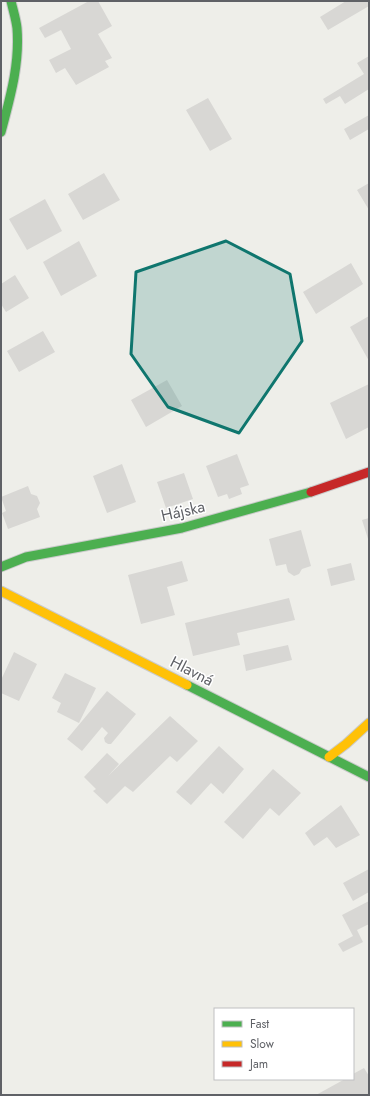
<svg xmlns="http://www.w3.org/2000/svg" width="370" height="1096" font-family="Jost,sans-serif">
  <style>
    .building { fill: #d8d7d4 }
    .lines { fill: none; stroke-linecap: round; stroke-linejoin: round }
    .fast-casing { stroke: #c9caca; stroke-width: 11 }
    .slow-casing { stroke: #c9caca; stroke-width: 11 }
    .jam-casing { stroke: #c9caca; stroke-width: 11 }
    .fast { stroke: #4caf50; stroke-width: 9 }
    .slow { stroke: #ffc107; stroke-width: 9 }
    .jam { stroke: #c62828; stroke-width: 9 }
    .marked { fill: #0f766e; fill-opacity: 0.2; stroke: #0f766e; stroke-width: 3; stroke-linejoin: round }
    .labels { text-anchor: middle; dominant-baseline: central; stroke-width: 3; stroke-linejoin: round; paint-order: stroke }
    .street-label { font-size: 16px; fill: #5f6166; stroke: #fff }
  </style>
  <rect width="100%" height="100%" fill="#eeeee9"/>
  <path class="building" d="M89,1H98L112,26L98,34L112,58L105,61L109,67L76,85L65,68L56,73L49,60L71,49L61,30L45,38L39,28Z
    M346,1H369V6L328,30L320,17Z
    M369,56V89L345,104L340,96L326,104L323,99L364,74L357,63Z
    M208,98L232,139L210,151L186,110Z
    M369,115V129L350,140L344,129Z
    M104,173L120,200L83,220L68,194Z
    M369,183V210L357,190Z
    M45,199L62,231L27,250L9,219Z
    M79,241L97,276L61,296L43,262Z
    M351,263L363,284L316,314L303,292Z
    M15,275L29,298L6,312L1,304V284Z
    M369,316V361L350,327Z
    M43,331L55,352L19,372L7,351Z
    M167,380L182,406L146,427L131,400Z
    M369,384V427L346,439L330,403Z
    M237,454L249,485L240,488L242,494L229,499L227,494L218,497L206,466Z
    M122,464L136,502L107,513L93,476Z
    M184,473L193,499L166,508L157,482Z
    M28,486L31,494L37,496L40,503L37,509L40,517L8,529L2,513L6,511L1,497Z
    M369,518V542L362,520Z
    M301,530L311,566L302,569L299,574L294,576L288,572L286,564L276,566L269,539Z
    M182,561L188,581L167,587L175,615L141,624L128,575Z
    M351,563L355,580L331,586L327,569Z
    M289,598L295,620L237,633L240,645L193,656L185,623Z
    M288,645L292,660L246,671L243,655Z
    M14,652L37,664L19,701L1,693V680Z
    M65,673L96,688L79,723L57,712L61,703L52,698Z
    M107,691L136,714L111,744H108L105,742L104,738L108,733L102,727L82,751L67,739Z
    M170,716L198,741L177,762L170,756L133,792L125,786L107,804L93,791L96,789L84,777L107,753L119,764L108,776Z
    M219,746L244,769L223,794L211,783L191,805L176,792Z
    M273,769L301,793L279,816L270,808L243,839L224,822Z
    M341,805L360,835L336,848L327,837L314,846L305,833Z
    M369,869V892L353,901L343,883Z
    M369,901V924L357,930L363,942L343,952L338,944L353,936L342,915Z
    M364,1068L369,1076V1095H316L345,1079H353V1074Z"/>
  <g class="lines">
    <defs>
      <path id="fast" d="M1,132C10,98 20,64 17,28C16,19 13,10 11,1
        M1,567L26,557L182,528L311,492
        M187,685L369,777"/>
      <path id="slow" d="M1,591L187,685
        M329,757L346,744L369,723"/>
      <path id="jam" d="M311,492L369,472"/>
    </defs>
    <use href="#fast" class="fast-casing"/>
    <use href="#slow" class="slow-casing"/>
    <use href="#jam" class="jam-casing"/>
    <use href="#fast" class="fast"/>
    <use href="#slow" class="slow"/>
    <use href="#jam" class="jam"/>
  </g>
  <path class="marked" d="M226,241L290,274L302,341L239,433L168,407L131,354L136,272Z"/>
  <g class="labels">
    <g class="street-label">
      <text transform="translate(183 511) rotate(-13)">Hájska</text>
      <text transform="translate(192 671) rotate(27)">Hlavná</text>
    </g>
  </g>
  <rect width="370" height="1096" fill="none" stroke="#5f6166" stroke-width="4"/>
  <rect x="214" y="1008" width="140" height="72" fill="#ffffff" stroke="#bfc0c2"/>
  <rect x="222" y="1021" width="20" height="6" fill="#4caf50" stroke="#bfc0c2"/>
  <text x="250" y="1028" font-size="12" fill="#5f6166">Fast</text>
  <rect x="222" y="1041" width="20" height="6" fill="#ffc107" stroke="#bfc0c2"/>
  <text x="250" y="1048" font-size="12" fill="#5f6166">Slow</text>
  <rect x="222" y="1061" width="20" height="6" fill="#c62828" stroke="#bfc0c2"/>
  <text x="250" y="1068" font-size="12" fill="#5f6166">Jam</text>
</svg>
